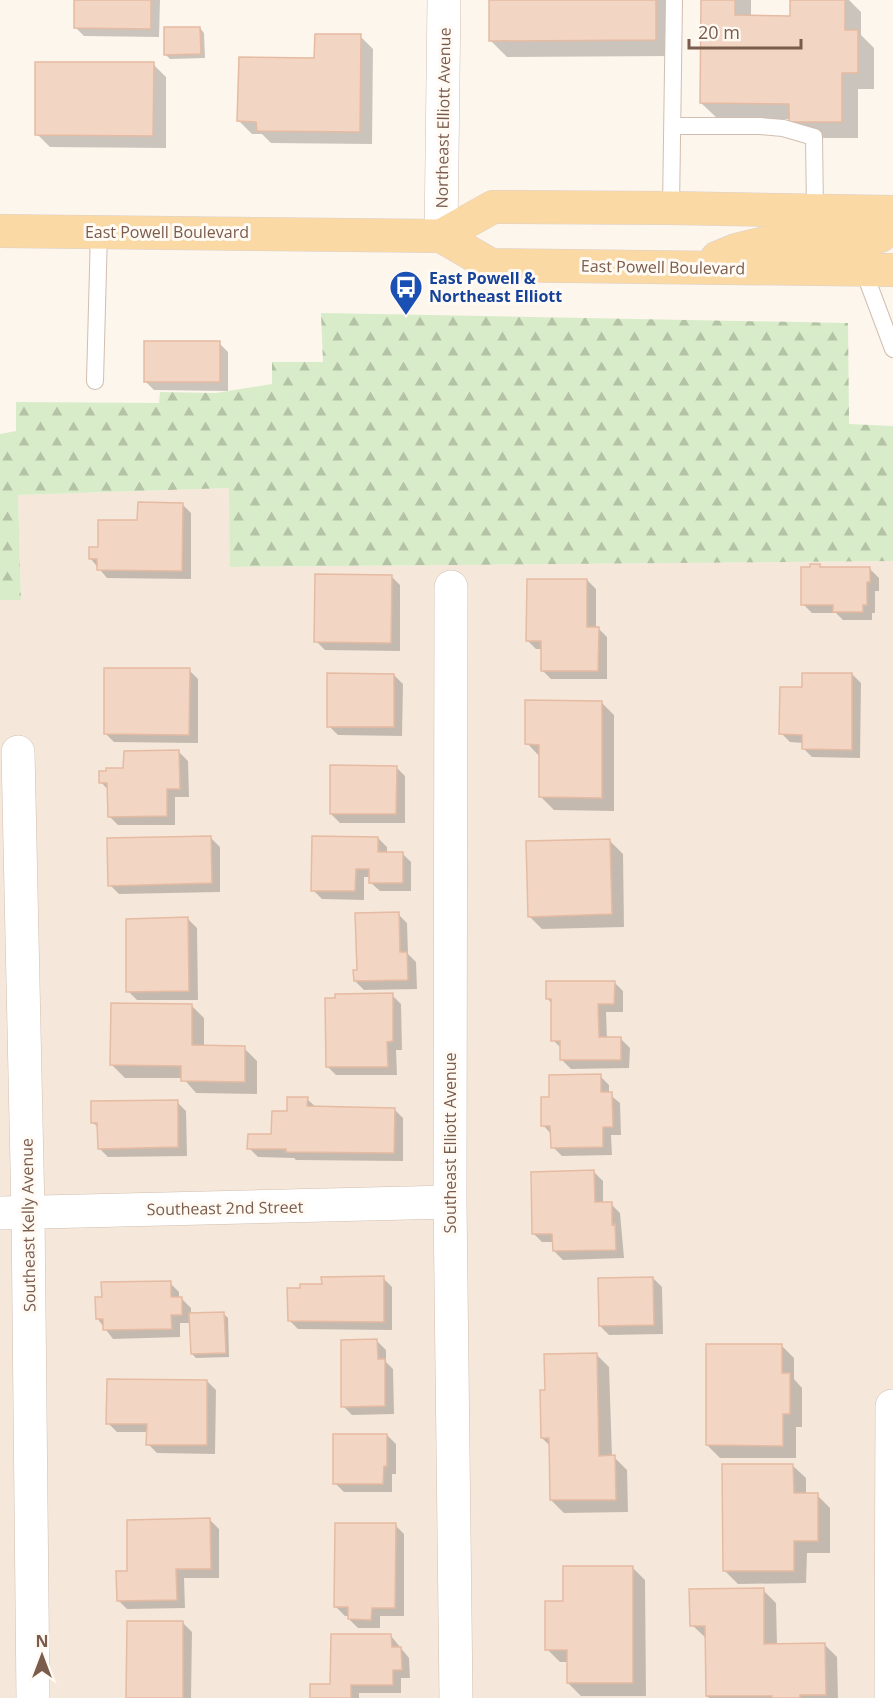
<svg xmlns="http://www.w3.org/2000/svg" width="893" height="1698" font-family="'Open Sans',sans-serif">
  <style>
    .residential { fill: #f5e8da }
    .forest { fill: url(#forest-firs) }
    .shadow { fill: #0003 }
    .building { fill: #f3d5c3; stroke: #e6bba3; stroke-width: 1.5 }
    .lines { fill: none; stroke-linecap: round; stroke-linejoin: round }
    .lane-casing { stroke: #d1beb0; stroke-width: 18 }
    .street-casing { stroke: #d1beb0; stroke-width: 34 }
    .primary-casing { stroke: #dad1cd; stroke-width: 34 }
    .lane { stroke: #fff; stroke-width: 16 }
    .street { stroke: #fff; stroke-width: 33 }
    .primary { stroke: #fbd9a5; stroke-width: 33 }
    .labels { text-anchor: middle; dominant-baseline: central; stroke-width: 6; stroke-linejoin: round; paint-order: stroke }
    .street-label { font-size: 16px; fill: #7a5c4d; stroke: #fffaf3 }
    .transit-label { font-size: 16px; font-weight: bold; fill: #164399; stroke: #fffaf3; text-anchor: start }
  </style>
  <defs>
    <pattern id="forest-firs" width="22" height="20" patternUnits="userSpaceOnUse" patternTransform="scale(1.5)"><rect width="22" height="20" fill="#d8ecc9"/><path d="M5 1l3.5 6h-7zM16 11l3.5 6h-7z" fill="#b4c2a5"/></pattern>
  </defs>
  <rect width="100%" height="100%" fill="#fdf6ec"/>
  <path class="residential" d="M230,488V567L893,561V1698H0V600L21,599L18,495Z"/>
  <path class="forest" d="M321,313L848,323L849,424L893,426V561L230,567L229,488L18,495L21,600H0V434L16,431V402L159,403L160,392L216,393L272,384V362H323Z"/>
  <path class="shadow" d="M75,0H160L159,37L84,36L75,27Z
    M490,0H672V56L507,57L490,40Z
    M702,0H751V17H791L792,0H849L861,12V35L874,48V89H858V138H807L790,122V119H718L701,103Z
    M200,28L204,33L205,58L170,59L166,55Z
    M360,36L373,49L372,144L271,143L262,134H252L239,121L316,60Z
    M153,64L166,77V148L50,147L37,134Z
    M219,343L228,352V391L154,390L145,381Z
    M182,504L191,513V579L107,578L90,558L99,548L139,522Z
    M820,565L823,569H870L879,578V591H875V613H872V620H843L836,613H812L803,604Z
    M391,576L400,585V651L325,650L316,641Z
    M587,580L596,589V628H598L607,637V679H551L542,670V649H536L527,640Z
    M189,670L198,679V743L114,742L105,733Z
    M852,674L861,683L860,758L812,757L803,748V743L790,742L781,733L804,688Z
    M394,675L403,684L402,736L338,735L329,726Z
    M601,702L614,715V811L554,810L541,797L540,757L527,743Z
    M179,752L188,761L189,797H175V825H118L109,816L108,790L101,782L125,769Z
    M396,767L405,776V823H340L331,814Z
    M211,838L220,847V892L119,894L110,885Z
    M378,838L387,847V853H402L411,862V891H380L370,882V877H364V900L322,899L313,890Z
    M610,841L623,854L624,927L542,929L529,916Z
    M398,914L407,923L408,954L416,962L417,989L364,990L355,981Z
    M188,919L197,928L198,1000H137L128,991Z
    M614,982L623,991V1012H606L607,1039H621L630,1048L629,1068L571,1069L562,1060L561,1048L553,1040L552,1004L548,999Z
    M392,995L401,1004L402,1050H396L397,1075H336L327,1066Z
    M191,1005L204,1018V1047L244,1048L257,1061V1094L196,1093L183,1078H125L112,1065Z
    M600,1076L609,1085V1094L620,1103L621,1135H611L612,1155L562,1156L553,1147L552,1135L543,1125L551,1099Z
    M307,1099L317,1108L394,1109L403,1118V1161L296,1160L294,1158L258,1157L249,1148L273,1136L288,1112Z
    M177,1102L186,1111L187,1156L108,1157L99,1148V1128L92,1122Z
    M594,1172L603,1181V1204H611L620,1213L624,1258L563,1260L554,1251V1242H542L533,1233Z
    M383,1278L392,1287V1330L298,1329L289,1320L323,1286Z
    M653,1278L662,1287L663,1334L609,1335L600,1326Z
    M170,1283L179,1292V1299H182L191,1308V1315L224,1314L228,1318L229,1357L196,1358L192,1354L191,1323H180V1337L113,1339L97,1318L103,1298Z
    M377,1341L386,1350V1362L393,1369L394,1414L352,1415L343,1406Z
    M781,1345L794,1358V1379L802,1388V1427H796V1458H720L707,1445Z
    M596,1354L609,1367L612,1457H614L627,1470L628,1512L564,1513L551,1500L550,1446L542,1438L547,1391Z
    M207,1381L216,1390L215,1454L157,1453L148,1444V1432H117L108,1423Z
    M387,1435L396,1444V1474H392V1492H344L335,1483Z
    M792,1465L806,1478V1495H817L830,1508V1553H807L806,1583L738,1584L725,1571Z
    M210,1520L219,1529V1578H184L185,1608L127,1609L118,1600L129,1573Z
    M395,1525L404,1534V1616H380V1628H358L349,1619V1616H345L336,1607Z
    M632,1567L645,1580L646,1696H581L568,1683V1662H560L547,1649L564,1602Z
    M763,1590L776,1603L777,1645L824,1644L837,1657L838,1698H709L707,1696V1639L692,1625Z
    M183,1623L192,1632L191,1698H128Z
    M391,1636L409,1658L410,1678H401V1693H359V1698H311L332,1686Z"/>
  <path class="building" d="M74,0H151V29L74,28Z
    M489,0H656V40L489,41Z
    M701,0H735V15L790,16V0H845V30H858V73H842V122H789V104L700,103Z
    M164,27H200L201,54L164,55Z
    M315,34H361L360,132L257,131L256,122L237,121L239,57L314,58Z
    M35,62H154L153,136L35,135Z
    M144,341H220V382H144Z
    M138,502L183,503L182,571L97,570V559H89V547H98V520H137Z
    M810,564H820V567H870V582H867V605H863V612H833V605H801V567H810Z
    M315,574L392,575L391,643L314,642Z
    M527,579H587V627H599L598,671H541V641H526Z
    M104,668H190L189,735L104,734Z
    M327,673L394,674V727H327Z
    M802,673H852V750L802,749V735L779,734L780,687H802Z
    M525,700L602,701V798L539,797V745L525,744Z
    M179,750L180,789H167V816L108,817L107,783H99V771H106V768H123L124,751Z
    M330,765L397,766L396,814H330Z
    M211,836L212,883L108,886L107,838Z
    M312,836L378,837V852H403V883H369V869H356L355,891H311Z
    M610,839L612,914L528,917L526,841Z
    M399,912L400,952H407L408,980L354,981L353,970H357L355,913Z
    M188,917L189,991L126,992V919Z
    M546,981H615L614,1004H598L599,1037H621V1060H560V1041H551V999H546Z
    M393,993V1041L387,1042L388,1067H326L325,998H335V994Z
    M111,1003L192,1004V1045L245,1046V1082L181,1081V1066L110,1065Z
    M601,1074V1092H612L613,1127H603V1147L551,1148L550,1126H541V1097H549V1075Z
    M287,1097H308L307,1106L395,1108L394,1153L286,1152V1149H247L248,1134H271L272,1111H287Z
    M178,1100V1147L98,1149L97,1123H91V1101Z
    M594,1170L595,1202H612V1225L615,1224L616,1250L553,1251L552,1234H532L531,1172Z
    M384,1276V1322L288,1321L287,1288H300V1284H322L321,1277Z
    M653,1277L654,1325L599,1326L598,1278Z
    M171,1281V1297H182V1315H171L172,1329L103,1330V1319H96L95,1297H102L101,1282Z
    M224,1312L226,1353L191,1354L189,1313Z
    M377,1339L378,1359H385V1406L341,1407V1340Z
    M706,1344H782V1373H790V1414H783V1446L706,1445Z
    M597,1353L599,1456L615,1455L616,1500H550L549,1438H541L540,1390H545L544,1354Z
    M107,1379L207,1380V1445H146L147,1424H106Z
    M333,1434H387V1466H384L383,1484H333Z
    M722,1464H793L794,1493H818V1541H794V1571H723Z
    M210,1518L211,1569H176L177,1600L117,1601L116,1571H127V1520Z
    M335,1523H396L395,1608H372L371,1620L348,1619V1607H334Z
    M563,1566H633V1683H567V1650H545V1601H563Z
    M764,1588V1644L825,1643L826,1695H800V1698H772V1696H706L705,1626H690L689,1589Z
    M127,1621H183V1698H126Z
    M331,1634H391L392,1647H401L402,1670H393V1685H351V1698H310V1684H330Z"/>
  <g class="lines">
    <defs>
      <path id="lane" d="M673,126H760L783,128L814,137L815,211
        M671,208L674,0
        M863,269L893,349
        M95,381L99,232"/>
      <path id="street" d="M441,236L444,0
        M451,587L450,1202L456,1698
        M18,752L28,1213L33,1698
        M0,1213L450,1202
        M891,1698L892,1406"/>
      <path id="primary" d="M0,231L441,236L493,207L671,208L893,212
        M441,236L491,265L893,270
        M717,258L736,250L769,242L863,241L880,236L893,226"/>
    </defs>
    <use href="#lane" class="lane-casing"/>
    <use href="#street" class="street-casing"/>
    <use href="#primary" class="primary-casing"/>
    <use href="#lane" class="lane"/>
    <use href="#street" class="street"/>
    <use href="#primary" class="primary"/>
  </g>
  <defs>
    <symbol id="bus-pin" viewBox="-11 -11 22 30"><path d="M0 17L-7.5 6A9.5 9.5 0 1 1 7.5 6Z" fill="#1a4fb4" stroke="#fffaf3"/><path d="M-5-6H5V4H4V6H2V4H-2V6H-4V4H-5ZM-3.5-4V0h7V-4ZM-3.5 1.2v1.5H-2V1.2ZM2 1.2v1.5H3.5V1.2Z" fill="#fff"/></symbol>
  </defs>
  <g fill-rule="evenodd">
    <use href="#bus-pin" x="387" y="268" width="38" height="52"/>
  </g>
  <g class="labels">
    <g class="street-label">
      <text transform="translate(443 118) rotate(-89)">Northeast Elliott Avenue</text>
      <text x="167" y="232">East Powell Boulevard</text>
      <text transform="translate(663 267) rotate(1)">East Powell Boulevard</text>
      <text transform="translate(450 1143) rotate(-90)">Southeast Elliott Avenue</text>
      <text transform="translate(225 1208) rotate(-1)">Southeast 2nd Street</text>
      <text transform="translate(28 1225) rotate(-91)">Southeast Kelly Avenue</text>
    </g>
    <g class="transit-label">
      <text x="429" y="278">East Powell &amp;<tspan x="429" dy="18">Northeast Elliott</tspan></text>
    </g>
  </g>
  <g transform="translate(42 1656)" stroke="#fffaf3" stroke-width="4.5" paint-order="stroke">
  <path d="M0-4.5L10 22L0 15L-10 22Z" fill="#7a5c4d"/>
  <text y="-9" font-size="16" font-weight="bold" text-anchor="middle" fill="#7a5c4d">N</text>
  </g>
  <path d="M689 39v9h112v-9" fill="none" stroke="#7a5c4d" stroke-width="3"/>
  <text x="698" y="39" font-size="18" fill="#7a5c4d" stroke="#fffaf3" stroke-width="4.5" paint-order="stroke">20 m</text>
</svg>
